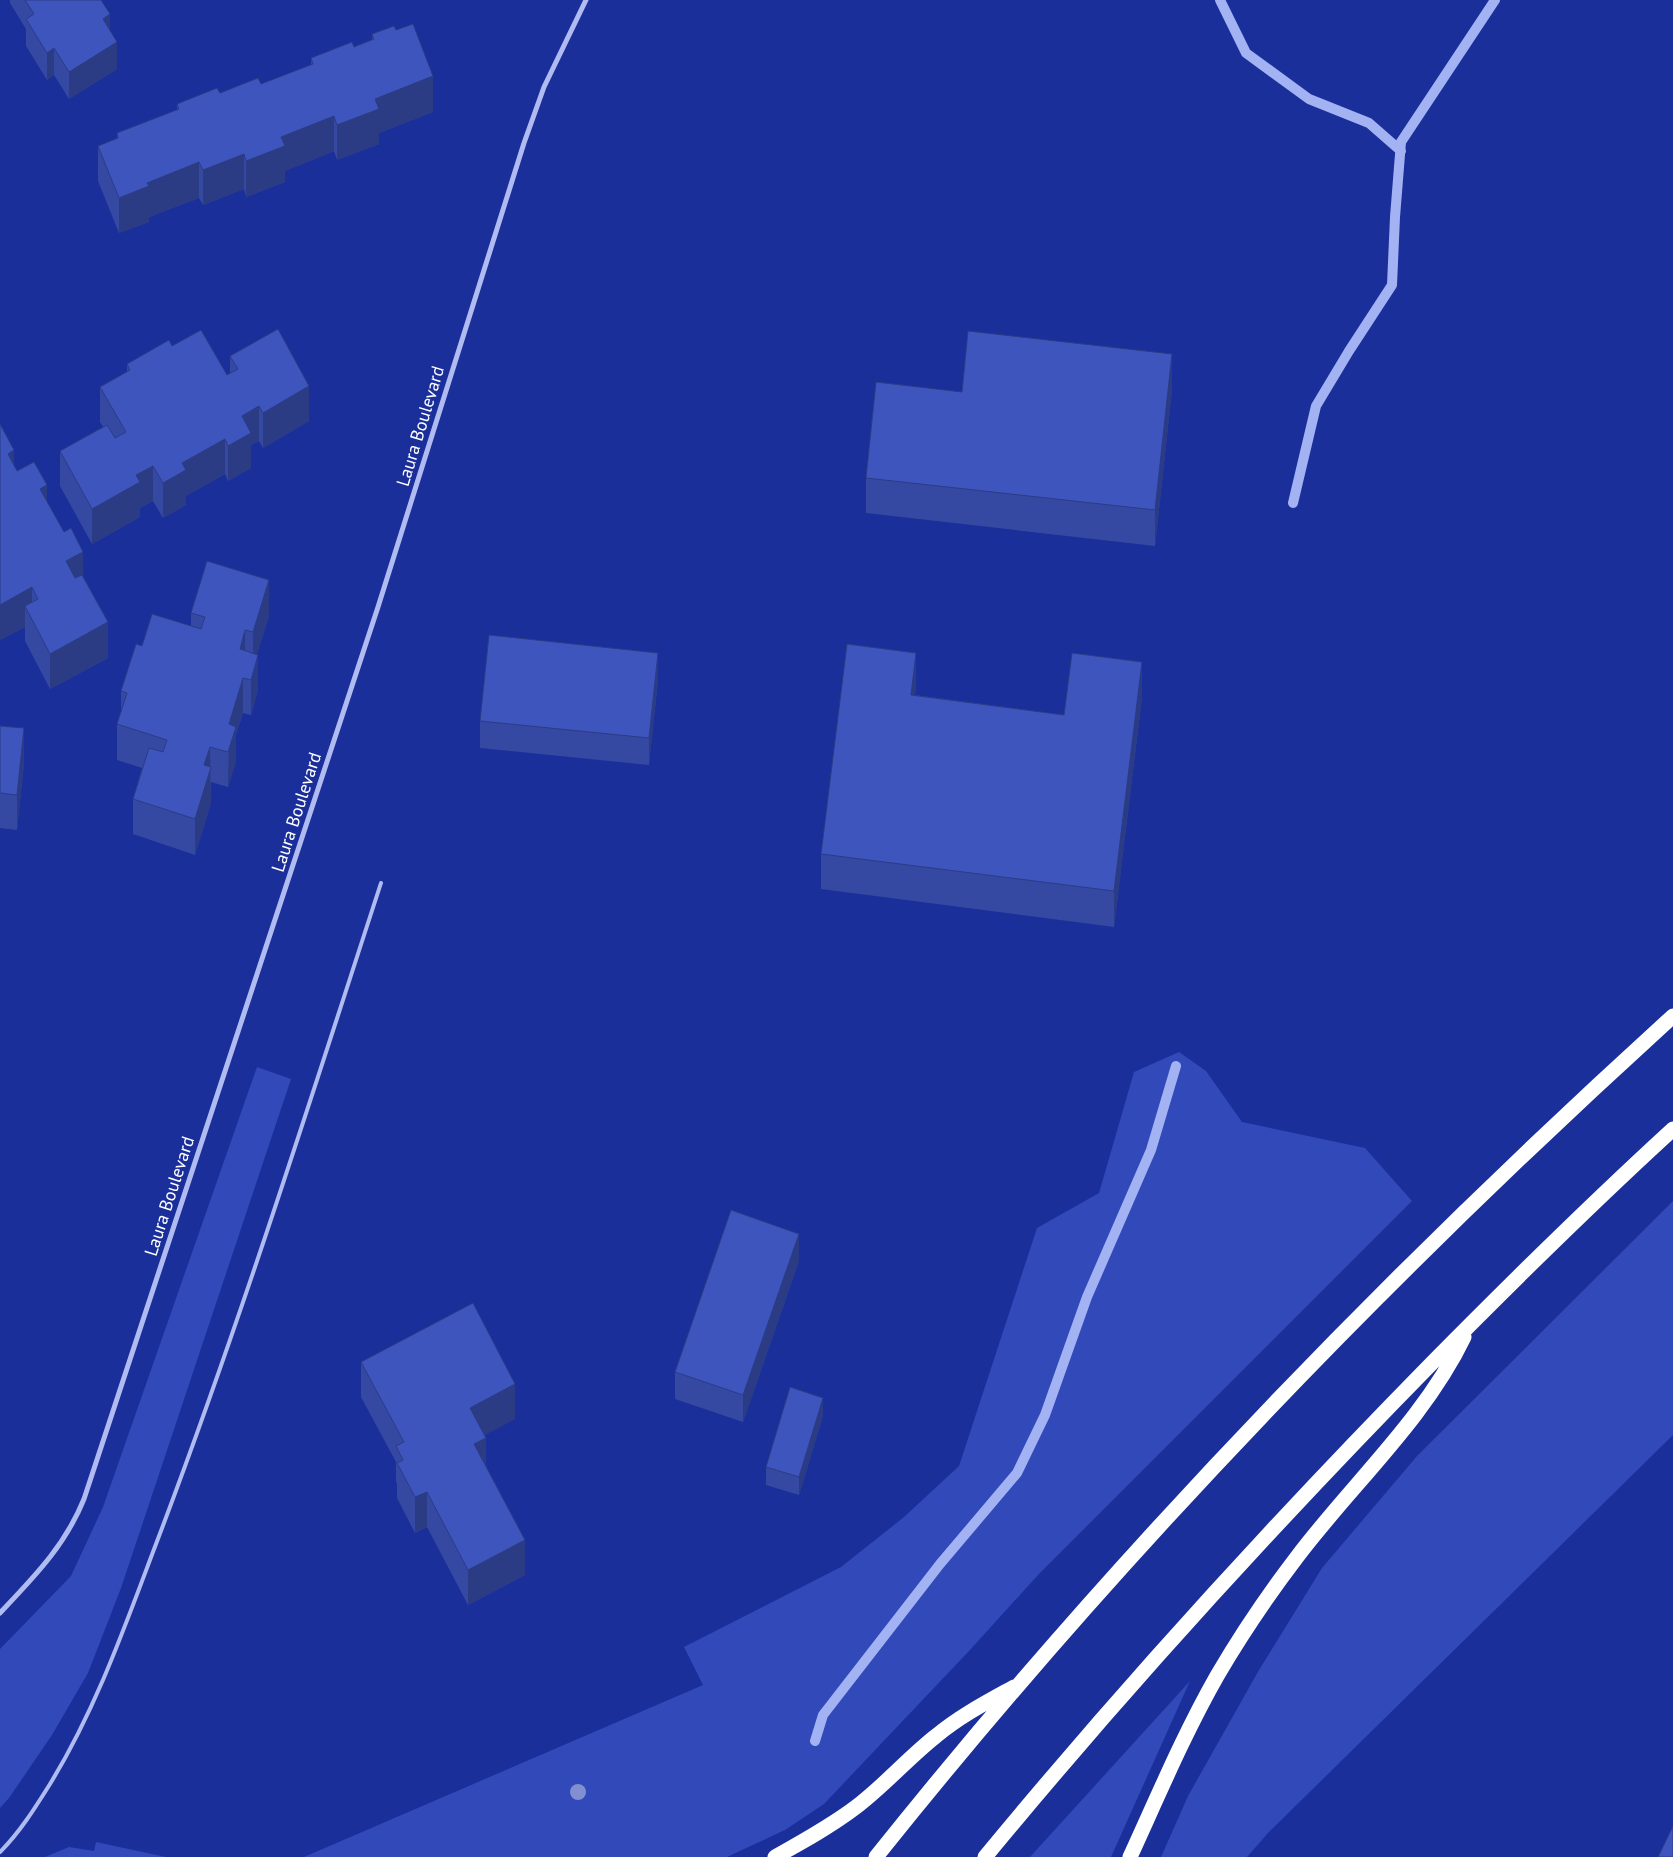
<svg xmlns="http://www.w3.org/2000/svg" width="1673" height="1857" font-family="'PT Sans',sans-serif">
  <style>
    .green { fill: #3149b9 }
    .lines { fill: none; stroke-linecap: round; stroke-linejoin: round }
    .stream { stroke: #a3b2f3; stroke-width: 10 }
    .lane { stroke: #b0bbf1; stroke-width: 4 }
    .street { stroke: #b0bbf1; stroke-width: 5 }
    .highway { stroke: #fff; stroke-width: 15 }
    .tree { fill: #828fd0 }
    .wall { fill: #3549a3 }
    .shaded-wall { fill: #2b3c85 }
    .building { fill: #3e55be; stroke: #2b3c85 }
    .labels { text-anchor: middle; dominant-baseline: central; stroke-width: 5; stroke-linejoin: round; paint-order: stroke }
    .street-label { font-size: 18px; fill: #fff; stroke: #1a2f9a }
  </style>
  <rect width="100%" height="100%" fill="#1a2f9a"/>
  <path class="green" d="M1179,1052L1206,1071L1242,1122L1365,1148L1412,1201L1039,1574L969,1651L824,1804L785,1830L727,1857H304L703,1685L684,1647L841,1567L904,1517L959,1466L1037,1228L1099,1193L1134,1072Z
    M257,1067L291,1079L121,1588L88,1673L52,1735L9,1798L0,1808V1649L71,1576L103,1507Z
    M1673,1201V1435L1269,1832L1247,1857H1161L1188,1796L1259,1670L1322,1568L1417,1456Z
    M1190,1681L1111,1857H1030Z
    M96,1842L166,1857H45L69,1847L94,1851Z"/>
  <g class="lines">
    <path class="stream" d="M1220,0L1246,53L1309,99L1369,123L1401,151
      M1293,503L1316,406L1349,351L1392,285L1395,217L1401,142L1495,0
      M815,1741L823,1715L940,1564L1017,1473L1045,1415L1087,1297L1151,1150L1176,1066"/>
    <path class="lane" d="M0,1852C20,1832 35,1808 50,1784C96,1709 125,1626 156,1544C239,1326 309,1104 381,883"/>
    <path class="street" d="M0,1613C34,1577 65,1546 84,1499L378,607L524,143L544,87L586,0"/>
    <path class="highway" d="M775,1857C802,1842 831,1826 856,1807C885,1785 908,1758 936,1736C960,1716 987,1702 1014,1687
      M876,1857C1117,1555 1387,1276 1673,1016
      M985,1857C1127,1685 1275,1523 1431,1364C1510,1284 1590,1205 1673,1129
      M1130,1857C1158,1796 1184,1734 1217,1676C1241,1635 1268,1595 1297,1557C1352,1484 1424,1420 1464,1337"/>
  </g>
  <circle class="tree" cx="578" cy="1792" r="8"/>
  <path class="wall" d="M10,0H101L110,30L117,69L69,99L54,75L47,80L26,46V29L10,3Z
    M372,34L433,112L379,133V144L337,160L334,151L285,171V182L246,197L244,189L203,205L199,198L149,217V222L119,233L98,181V146L117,139V133L177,110V104L261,84L311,65V58L354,47L372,40Z
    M172,346L227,375L230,373V356L309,421L263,448L259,441L251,445V468L228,481L225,474L186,496V505L163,518L153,501L140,508V517L92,544L60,486V451L103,427L100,422V387L127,372V364Z
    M1172,390L1155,546L866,513V478L962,392Z
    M0,424L14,466L17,471L47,502L83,577L108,658L50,689L25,641V627L0,640Z
    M191,613L269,616L257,654L258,690L251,715L243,713L236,735V762L228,787L211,782V803L195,855L133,834V799L142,768L117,760V724L121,712V691L142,646L191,626Z
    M658,680L649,765L480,748V721Z
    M916,688L915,695L1064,715L1142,697L1114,927L821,889V854Z
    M0,726L24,763L17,830L0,828Z
    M799,1261L743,1422L675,1399V1372Z
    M361,1362L515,1419L484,1435L486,1465L525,1575L468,1605L427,1527L415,1533L397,1498V1484L396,1481V1462L361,1397Z
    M823,1416L799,1495L766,1485V1467Z"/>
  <path class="shaded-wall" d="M110,14V41L103,19Z
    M117,42V69L69,99V72Z
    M54,48V75L47,80V53Z
    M433,76V112L379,133V144L337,160V125L375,99Z
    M334,116V151L285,171V182L246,197V161L281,137Z
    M244,154V189L203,205V170Z
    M199,162V198L149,217V222L119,233V198L147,183Z
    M1172,354V390L1155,546V510Z
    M309,386V421L263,448V413Z
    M259,406V441L251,445V468L228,481V446L242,416Z
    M225,439V474L186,496V505L163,518V483L182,463Z
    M14,450V485L8,454Z
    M153,466V501L140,508V517L92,544V509L136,475Z
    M47,485V521L40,489Z
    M83,552V587L66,597V561Z
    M269,580V616L253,667V632Z
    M32,587V620L25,606V627L0,640V605Z
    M108,622V658L50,689V654Z
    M245,630V665L240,649Z
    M658,653V680L649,765V738Z
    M916,653V688L911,730V695Z
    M258,655V690L251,715V680Z
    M1142,662V697L1114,927V891Z
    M243,678V713L236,735V762L228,787L229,724Z
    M24,728V763L17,830V795Z
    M210,747L211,803L195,855V819L204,765Z
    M799,1234V1261L743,1422V1395Z
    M515,1384V1419L470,1443V1408Z
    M823,1398V1416L799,1495V1477Z
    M486,1438V1473L474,1444Z
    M427,1492V1527L415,1533V1497Z
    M525,1540V1575L468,1605V1570Z"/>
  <path class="building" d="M25,0H101L110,14L103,19L117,42L69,72L54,48L47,53L26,19L34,14Z
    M413,24L433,76L375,99L379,109L337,125L334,116L281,137L285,146L246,161L244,154L203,170L199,162L147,183L149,186L119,198L98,146L118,138L117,133L179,109L177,104L217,88L220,93L258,78L261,84L313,64L311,58L352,42L354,47L374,39L372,34L394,26L396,30Z
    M278,329L309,386L263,413L259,406L242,416L251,433L228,446L225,439L182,463L186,470L163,483L153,466L136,475L140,482L92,509L60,451L107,425L115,438L126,432L100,387L130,370L127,364L169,340L172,346L201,330L227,375L238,369L230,356Z
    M968,331L1172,354L1155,510L866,478L876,382L962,392Z
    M0,424L14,450L8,454L17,471L34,462L47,485L40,489L64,532L71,528L83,552L66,561L75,578L82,575L108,622L50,654L25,606L38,599L32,587L0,605Z
    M207,561L269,580L253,632L245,630L240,649L258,655L251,680L243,678L229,724L236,727L228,752L210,747L204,765L211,767L195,819L133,799L149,748L163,752L167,740L117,724L127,693L121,691L136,644L142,646L152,614L201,629L205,617L191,613Z
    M489,635L658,653L649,738L480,721Z
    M847,644L916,653L911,695L1064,715L1072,653L1142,662L1114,891L821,854Z
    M0,726L24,728L17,795L0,793Z
    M731,1210L799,1234L743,1395L675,1372Z
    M473,1303L515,1384L470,1408L486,1438L474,1444L525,1540L468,1570L427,1492L415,1497L397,1463L403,1460L396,1446L404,1442L361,1362Z
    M790,1387L823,1398L799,1477L766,1467Z
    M1673,1826V1857H1658Z"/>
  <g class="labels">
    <g class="street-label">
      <text transform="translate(420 426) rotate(-73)">Laura Boulevard</text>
      <text transform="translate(296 812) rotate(-72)">Laura Boulevard</text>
      <text transform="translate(169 1196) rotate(-72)">Laura Boulevard</text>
    </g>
  </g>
</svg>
